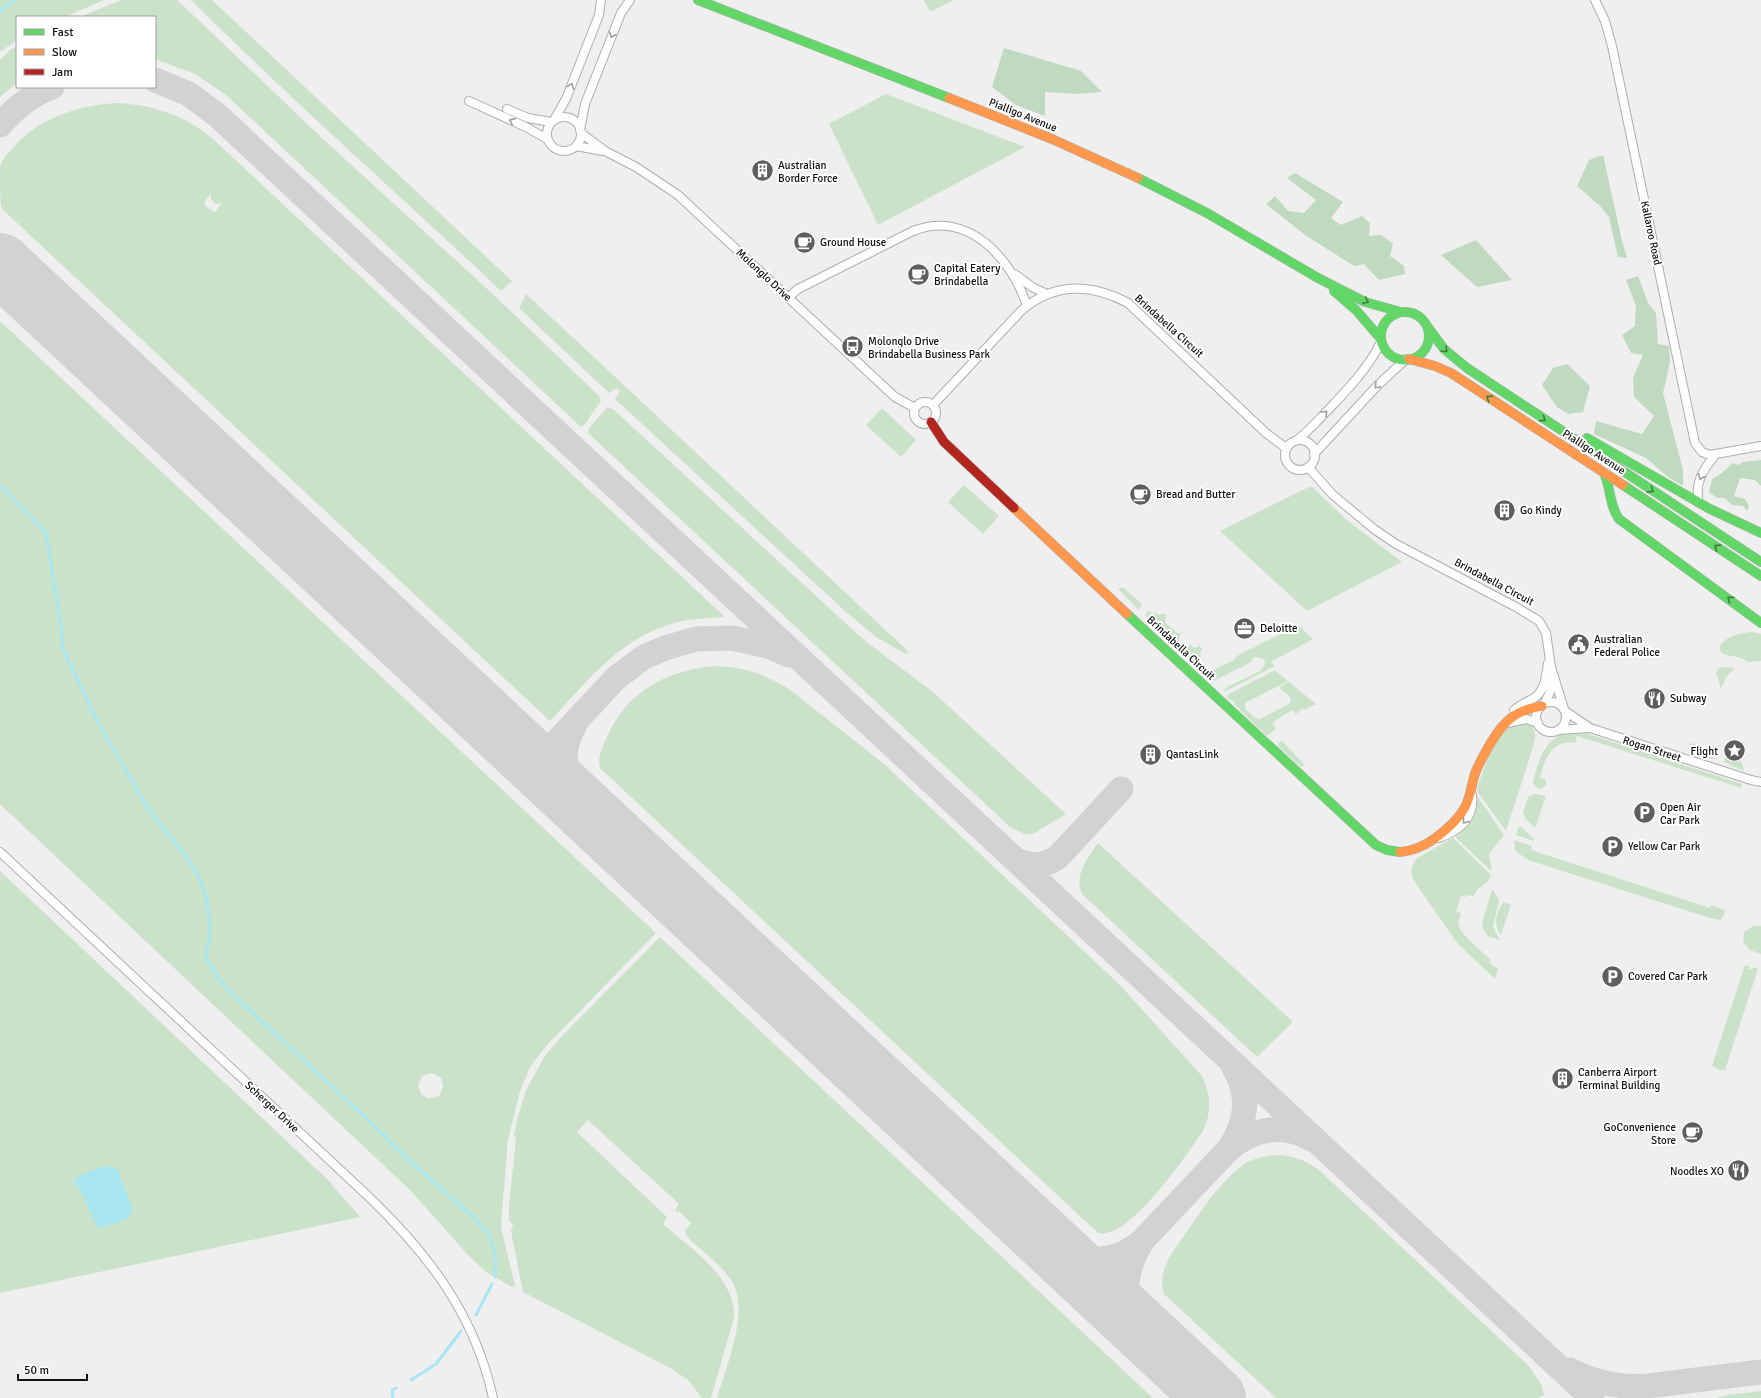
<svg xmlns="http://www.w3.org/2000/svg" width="1761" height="1398" font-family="Signika,sans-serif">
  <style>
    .green { fill: #cae3c8; fill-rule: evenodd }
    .forest { fill: #bfdabe }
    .water { fill: #a8e7f1 }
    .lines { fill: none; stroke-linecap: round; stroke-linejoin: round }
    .stream { stroke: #a8e7f1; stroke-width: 3 }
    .taxiway { stroke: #d2d2d2; stroke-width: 25 }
    .runway { stroke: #d2d2d2; stroke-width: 62 }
    .street-casing { stroke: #aeaeaf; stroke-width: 10 }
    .fast-casing { stroke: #aeaeaf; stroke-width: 10 }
    .slow-casing { stroke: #aeaeaf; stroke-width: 10 }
    .jam-casing { stroke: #aeaeaf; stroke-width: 10 }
    .street { stroke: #fdfdfd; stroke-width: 8 }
    .fast { stroke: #63d668; stroke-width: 9 }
    .slow { stroke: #ff974d; stroke-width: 9 }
    .jam { stroke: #b3261e; stroke-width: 9 }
    .oneway { stroke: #9e9e9e }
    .oneway2 { stroke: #3e7d40 }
    .labels { text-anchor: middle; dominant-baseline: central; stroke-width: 4; stroke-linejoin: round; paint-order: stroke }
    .street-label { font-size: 11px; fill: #101010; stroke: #fff }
    .poi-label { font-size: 11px; fill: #101010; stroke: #fff; text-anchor: start }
  </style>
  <rect width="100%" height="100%" fill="#efeff0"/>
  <path class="green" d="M0,0H104L65,17H17V40L0,52Z
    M121,0H177L190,12L323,139L495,296L599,396L601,401L584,425L581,427L227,96L195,74L155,59V17H80Z
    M191,0H212L512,281L501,291C398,193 291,100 191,0Z
    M924,0H954L930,12Z
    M17,47V83L0,97V60L10,50Z
    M886,94L1025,147L878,225L829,124Z
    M118,103C154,105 184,115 212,138L725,617C706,618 686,619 668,625C617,641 585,684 550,721L2,209C0,201 0,194 0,185C0,180 0,172 0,167C2,160 7,154 12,149C37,118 79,105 118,103ZM211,193V199L215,204L222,203L215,212L206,207L204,203Z
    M526,294L580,344L909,652L906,654L876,637L846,612L615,399L620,391L616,388L609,393L519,308Z
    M0,321L656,933L546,1046L530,1067L520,1091L508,1140L502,1212L501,1227L515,1286L512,1287L486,1272L466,1253L411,1191L0,804ZM432,1073L441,1078L443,1087L439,1096L429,1099L421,1094L418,1085L422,1076Z
    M608,408L613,409L864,640L933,692L1066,814L1033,834H1024L1009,826L588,433L589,428L605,410Z
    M882,408L916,440L901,457L866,425Z
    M964,485L999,516L983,534L948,502Z
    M1311,486L1348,521L1402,562L1307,611L1220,531Z
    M1123,587L1142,604L1139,610L1118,589Z
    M1149,611L1153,614L1155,612L1159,615L1163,613L1166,615L1165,622L1177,633H1181L1176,647L1168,640L1169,637L1174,642L1175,638L1170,633L1168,636L1145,615Z
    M1298,625L1313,639L1271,662L1275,666L1224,692L1223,691L1227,687L1260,671L1265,664L1264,659L1254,657L1250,663L1213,681L1205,674L1234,660L1237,656Z
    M1752,632L1761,634V661L1747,662C1738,653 1726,659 1720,651V645C1728,636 1739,633 1752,632Z
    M1190,644L1194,648L1200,646L1202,649L1200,653L1201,656L1198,660L1190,652L1189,655L1196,662L1194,664L1185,656Z
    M715,666C745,667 764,674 789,689L884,764L1120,985L1202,1076C1211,1095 1212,1112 1203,1131C1186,1155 1130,1240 1098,1233L600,768C597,759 602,747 606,739C626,692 666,670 715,666Z
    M1720,667L1735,668L1726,677L1721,689L1716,672Z
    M1275,670L1288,681L1245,703V709L1255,718L1260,719L1289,704L1291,701L1290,697L1279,687L1289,682L1316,704L1305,710L1302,708L1296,714L1292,710L1272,723L1276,729L1267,736L1234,704L1235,702L1227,698V695Z
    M1526,724C1537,726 1536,735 1534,744L1506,831L1477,791C1479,777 1496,737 1508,728C1514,725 1520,724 1526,724Z
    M1582,732L1742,784L1741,788L1577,736L1575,743C1552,739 1544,760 1540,778L1546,780V785L1541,789L1536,788L1533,783C1537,764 1545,737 1567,733C1572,733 1577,733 1582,732Z
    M1280,741H1282L1305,765L1301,767L1278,746Z
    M1690,743C1701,744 1706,755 1716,757L1715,758L1712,759L1708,758L1707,760L1691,754L1689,748Z
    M1737,746L1744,771L1724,762L1728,748Z
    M1535,794L1546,796L1535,828L1525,818L1523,813L1528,797Z
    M1477,796L1504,835L1489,854L1492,870H1490L1456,838V836C1471,826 1476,813 1477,796Z
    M1521,827L1534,839V841L1516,835L1518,827Z
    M1453,838L1491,875C1487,887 1479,884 1474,896L1467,895L1466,897L1461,896L1456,912L1461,913L1458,923L1461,931L1472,943L1491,960L1489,963L1498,969L1495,979L1457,943L1414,881C1410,873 1411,866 1417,858Z
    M1514,840L1532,846L1531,850L1710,908L1711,905L1725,910L1723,917L1720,920L1710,918L1528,860L1515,851Z
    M1098,843L1292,1021V1023L1257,1057L1082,894C1073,876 1088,857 1098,843Z
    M0,871L328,1180L360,1217L0,1293Z
    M1492,890L1494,891L1499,900L1493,927L1500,940L1488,936L1482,927L1483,919Z
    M1503,902L1511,905L1501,935C1493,925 1496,912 1503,902Z
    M1753,926H1761V954L1750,950L1743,942L1744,932Z
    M660,937L1153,1398H717C726,1367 751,1309 731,1280C720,1264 702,1251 688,1238L685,1231L691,1223L679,1211L677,1212L675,1210L679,1204L588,1120L577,1132L667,1217L663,1224C691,1249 736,1277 734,1318L711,1398H702L688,1380L672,1369L523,1292L511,1231L513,1225L509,1220V1205L516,1139L514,1136L517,1120L526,1090L545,1056L561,1037Z
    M1745,965L1750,967L1748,969L1752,970V967L1758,969L1725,1070H1719L1712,1066Z
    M1275,1155C1292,1155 1305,1160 1319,1170L1528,1365L1541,1384L1544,1395L1538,1398H1276L1164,1294C1161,1285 1162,1276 1165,1267C1170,1253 1180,1242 1188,1230C1204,1207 1220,1182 1243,1165C1253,1158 1265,1156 1275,1155Z
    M1761,1391V1398H1716L1727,1395Z"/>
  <path class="forest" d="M1004,48L1081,71L1102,92L1077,94L1045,92V116L1016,105L992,87Z
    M1603,155L1622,241L1627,258L1618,257L1609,217L1600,206L1577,186L1589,160Z
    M1295,173L1343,202L1331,218L1341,225L1362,216L1370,223L1369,236L1381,235L1393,244L1390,256L1404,266L1405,274L1379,280L1364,264L1354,266L1305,235L1266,204L1275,196L1288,211L1304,213L1316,200L1287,178Z
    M1476,240L1512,280L1477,287L1441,255Z
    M1638,276L1648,303L1656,313L1658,344L1669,346L1670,362L1663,393L1683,470V486L1668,477L1646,458L1594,434L1596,421L1642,434L1654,416L1634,397L1633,378L1643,355L1631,353L1622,335L1635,326L1636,306L1626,280Z
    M1567,364L1590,386L1583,412L1568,414L1557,407L1542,385L1553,368Z
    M1761,460V486L1755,480L1740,478L1734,496L1745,499L1749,506L1747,511L1743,506L1732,505L1725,498H1717L1709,492L1712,479L1722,473L1733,463L1739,465L1743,462Z"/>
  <path class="water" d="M105,1166L117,1168L133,1210L126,1220L98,1228C89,1213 86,1196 74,1182L78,1176Z"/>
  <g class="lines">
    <path class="stream" d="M0,12L14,0
      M0,485L46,533L61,626L63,649L97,721L149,810L184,854L198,875L207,899L210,933L206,957L216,975L229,991L365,1117L412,1163L476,1219L491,1239L496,1261L495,1277
      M476,1315L492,1284
      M411,1380L436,1364L461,1331
      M393,1398L392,1390L396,1388"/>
    <path class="taxiway" d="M155,80L189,94L217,115L1592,1398
      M0,125C14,109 32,94 52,87
      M574,727C558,753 565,786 583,809
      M536,764L616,678L644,657L665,648L696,639L732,638L768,646L789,655
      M1014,859C1030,867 1043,867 1058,857L1121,789
      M1229,1149C1247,1121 1251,1096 1233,1066
      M1143,1240C1128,1263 1120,1292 1135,1317C1138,1323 1143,1329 1147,1335
      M1057,1250C1088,1263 1116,1264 1143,1240L1229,1149C1253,1129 1283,1122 1311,1139
      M1570,1370C1595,1383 1620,1388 1648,1386
      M1632,1390L1648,1386L1761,1372"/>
    <path class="runway" d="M0,264L1215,1398"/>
    <defs>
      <path id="street" d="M1595,0L1605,21L1612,46L1695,443L1702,452L1710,455L1761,446
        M469,101L526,127L547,139
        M507,109L528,118L551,122
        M547 134a17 17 0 1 1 34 0a17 17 0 1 1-34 0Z
        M554,120L566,99L599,15L601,0
        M580,130L585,104L621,13L630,0
        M581,133L605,151L636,167L678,195L895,397L915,408
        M576,146L603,151
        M1016,275L1032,287L1047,294
        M788,298L798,289L913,231C968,209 1012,259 1027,306
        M914 413a11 11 0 1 1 22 0a11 11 0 1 1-22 0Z
        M933,405L1021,311C1054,282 1090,283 1128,303L1266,433L1286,448
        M1297,440C1309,431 1319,419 1330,408C1350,387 1368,368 1381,342
        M1285 455a15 15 0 1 1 30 0a15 15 0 1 1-30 0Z
        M1314,454L1377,386L1406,359
        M1308,467L1333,495L1374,529L1396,544L1516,607L1539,621L1546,633L1551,667L1564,709
        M1699,503C1694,483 1703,470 1715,455
        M1536 717a15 15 0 1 1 30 0a15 15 0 1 1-30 0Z
        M1544,704L1550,692L1551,676
        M1514,710C1520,705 1527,702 1534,698C1545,691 1546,676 1548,663
        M1565,711L1590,728L1751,780L1761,782
        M1508,723L1526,719L1538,723
        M1558,730L1589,728
        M1439,838C1459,831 1475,818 1472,795
        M0,852L369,1197C429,1255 475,1315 493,1398"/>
      <path id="fast" d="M698,0L949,98
        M1138,178L1207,213L1318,278L1365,302L1401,312
        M1334,291L1356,310L1381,339
        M1381 336a24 24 0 1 1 48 0a24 24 0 1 1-48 0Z
        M1427,326L1444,349L1467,368L1761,562
        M1587,438L1710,509L1761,533
        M1604,473C1611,488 1609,505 1619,519L1761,623
        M1623,485L1761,576
        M1127,614L1376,845L1387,850L1400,852"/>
      <path id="slow" d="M949,98L1052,139L1138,178
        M1409,359L1435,366L1451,373L1623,485
        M1014,508L1127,614
        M1400,852C1412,851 1424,846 1434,839C1445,831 1457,821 1464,809C1470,799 1471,788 1474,777C1476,769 1480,762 1484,755C1498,728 1511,710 1542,706"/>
      <path id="jam" d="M931,422L944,442L1014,508"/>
    </defs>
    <use href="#street" class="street-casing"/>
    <use href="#fast" class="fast-casing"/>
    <use href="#slow" class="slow-casing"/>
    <use href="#jam" class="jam-casing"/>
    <use href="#street" class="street"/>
    <use href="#fast" class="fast"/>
    <use href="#slow" class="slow"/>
    <use href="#jam" class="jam"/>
  </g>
  <defs><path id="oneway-chevron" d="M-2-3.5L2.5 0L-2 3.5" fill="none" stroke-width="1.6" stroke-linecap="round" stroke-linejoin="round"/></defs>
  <g class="oneway">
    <use href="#oneway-chevron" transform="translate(612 35) rotate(112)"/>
    <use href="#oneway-chevron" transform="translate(571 86) rotate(-69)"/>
    <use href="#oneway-chevron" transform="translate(512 121) rotate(-156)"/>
    <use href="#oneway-chevron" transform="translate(1377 386) rotate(135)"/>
    <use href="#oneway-chevron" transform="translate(1325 413) rotate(-47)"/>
    <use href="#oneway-chevron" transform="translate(1701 477) rotate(112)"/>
    <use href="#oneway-chevron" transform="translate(1465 821) rotate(128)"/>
  </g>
  <g class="oneway2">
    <use href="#oneway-chevron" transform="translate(1366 301) rotate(24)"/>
    <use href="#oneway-chevron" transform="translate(1445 350) rotate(46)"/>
    <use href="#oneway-chevron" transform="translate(1489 398) rotate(-147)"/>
    <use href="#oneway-chevron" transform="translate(1543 419) rotate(34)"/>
    <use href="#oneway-chevron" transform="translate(1651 490) rotate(33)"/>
    <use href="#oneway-chevron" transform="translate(1717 547) rotate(-147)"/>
    <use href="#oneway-chevron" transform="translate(1730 599) rotate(-143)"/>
  </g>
  <defs>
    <symbol id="building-disc" viewBox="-11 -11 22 22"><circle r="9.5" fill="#5e5e5e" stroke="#fff"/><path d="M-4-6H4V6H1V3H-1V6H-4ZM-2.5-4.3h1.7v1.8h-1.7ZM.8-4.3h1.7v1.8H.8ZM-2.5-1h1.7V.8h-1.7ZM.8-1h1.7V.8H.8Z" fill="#fff"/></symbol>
    <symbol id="cafe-disc" viewBox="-11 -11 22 22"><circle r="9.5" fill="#5e5e5e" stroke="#fff"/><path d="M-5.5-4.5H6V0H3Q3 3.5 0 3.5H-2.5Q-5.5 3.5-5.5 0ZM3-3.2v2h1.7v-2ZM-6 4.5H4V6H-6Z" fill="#fff"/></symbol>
    <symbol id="bus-disc" viewBox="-11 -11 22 22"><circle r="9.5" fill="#5e5e5e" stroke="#fff"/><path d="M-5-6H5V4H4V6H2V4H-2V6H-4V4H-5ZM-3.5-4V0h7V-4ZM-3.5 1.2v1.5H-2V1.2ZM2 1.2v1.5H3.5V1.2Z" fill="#fff"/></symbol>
    <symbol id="office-disc" viewBox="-11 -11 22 22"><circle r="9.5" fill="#5e5e5e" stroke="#fff"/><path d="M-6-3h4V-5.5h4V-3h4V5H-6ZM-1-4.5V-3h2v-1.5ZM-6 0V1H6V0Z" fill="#fff"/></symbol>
    <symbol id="civic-disc" viewBox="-11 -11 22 22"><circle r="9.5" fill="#5e5e5e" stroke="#fff"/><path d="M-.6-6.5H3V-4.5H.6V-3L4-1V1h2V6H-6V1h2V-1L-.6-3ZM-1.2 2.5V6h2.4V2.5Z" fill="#fff"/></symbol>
    <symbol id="restaurant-disc" viewBox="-11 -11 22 22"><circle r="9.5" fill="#5e5e5e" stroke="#fff"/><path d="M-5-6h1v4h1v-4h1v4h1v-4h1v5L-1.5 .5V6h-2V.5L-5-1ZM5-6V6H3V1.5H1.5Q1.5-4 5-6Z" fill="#fff"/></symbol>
    <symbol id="sight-disc" viewBox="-11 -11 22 22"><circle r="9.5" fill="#5e5e5e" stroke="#fff"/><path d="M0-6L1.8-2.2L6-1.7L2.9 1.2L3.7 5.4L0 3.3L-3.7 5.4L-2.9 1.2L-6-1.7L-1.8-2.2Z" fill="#fff"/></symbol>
    <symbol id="parking-disc" viewBox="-11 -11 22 22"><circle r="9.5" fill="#5e5e5e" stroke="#fff"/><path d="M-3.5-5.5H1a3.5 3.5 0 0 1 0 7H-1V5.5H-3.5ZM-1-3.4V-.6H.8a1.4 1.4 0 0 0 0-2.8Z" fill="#fff"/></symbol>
  </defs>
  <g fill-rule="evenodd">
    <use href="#building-disc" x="750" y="158" width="25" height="25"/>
    <use href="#cafe-disc" x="792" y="230" width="25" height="25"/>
    <use href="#cafe-disc" x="906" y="262" width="25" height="25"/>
    <use href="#bus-disc" x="840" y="334" width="25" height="25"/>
    <use href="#cafe-disc" x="1128" y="482" width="25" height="25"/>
    <use href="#building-disc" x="1492" y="498" width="25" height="25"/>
    <use href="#office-disc" x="1232" y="616" width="25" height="25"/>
    <use href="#civic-disc" x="1566" y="632" width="25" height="25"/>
    <use href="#restaurant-disc" x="1642" y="686" width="25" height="25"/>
    <use href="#sight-disc" x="1722" y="738" width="25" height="25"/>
    <use href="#building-disc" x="1138" y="742" width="25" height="25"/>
    <use href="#parking-disc" x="1632" y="800" width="25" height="25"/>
    <use href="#parking-disc" x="1600" y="834" width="25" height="25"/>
    <use href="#parking-disc" x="1600" y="964" width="25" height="25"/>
    <use href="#building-disc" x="1550" y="1066" width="25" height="25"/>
    <use href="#cafe-disc" x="1680" y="1120" width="25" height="25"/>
    <use href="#restaurant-disc" x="1726" y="1158" width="25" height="25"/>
  </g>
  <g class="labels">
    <g class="street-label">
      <text transform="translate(1023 115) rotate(22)">Pialligo Avenue</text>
      <text transform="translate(1651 233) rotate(78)">Kallaroo Road</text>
      <text transform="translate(764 275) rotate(43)">Molonglo Drive</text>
      <text transform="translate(1169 326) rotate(42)">Brindabella Circuit</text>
      <text transform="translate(1594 452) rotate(33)">Pialligo Avenue</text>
      <text transform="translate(1494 582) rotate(28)">Brindabella Circuit</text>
      <text transform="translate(1181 648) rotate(43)">Brindabella Circuit</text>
      <text transform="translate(1652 749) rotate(18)">Rogan Street</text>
      <text transform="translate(272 1107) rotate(43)">Scherger Drive</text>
    </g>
    <g class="poi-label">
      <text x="778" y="165">Australian<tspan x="778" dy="13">Border Force</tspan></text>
      <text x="820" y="242">Ground House</text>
      <text x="934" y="268">Capital Eatery<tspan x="934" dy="13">Brindabella</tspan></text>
      <text x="868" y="341">Molonglo Drive<tspan x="868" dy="13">Brindabella Business Park</tspan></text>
      <text x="1156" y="494">Bread and Butter</text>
      <text x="1520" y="510">Go Kindy</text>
      <text x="1260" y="628">Deloitte</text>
      <text x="1594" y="639">Australian<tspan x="1594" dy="13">Federal Police</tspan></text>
      <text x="1670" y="698">Subway</text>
      <text x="1718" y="751" text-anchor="end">Flight</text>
      <text x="1166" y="754">QantasLink</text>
      <text x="1660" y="807">Open Air<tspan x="1660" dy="13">Car Park</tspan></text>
      <text x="1628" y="846">Yellow Car Park</text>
      <text x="1628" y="976">Covered Car Park</text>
      <text x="1578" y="1072">Canberra Airport<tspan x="1578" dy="13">Terminal Building</tspan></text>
      <text x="1676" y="1127" text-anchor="end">GoConvenience<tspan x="1676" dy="13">Store</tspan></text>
      <text x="1724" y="1171" text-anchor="end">Noodles XO</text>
    </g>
  </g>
  <rect x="16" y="16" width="140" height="72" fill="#ffffff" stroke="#9f9f9f"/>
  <rect x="24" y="29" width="20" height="6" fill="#63d668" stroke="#9f9f9f"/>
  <text x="52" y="36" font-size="12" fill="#101010">Fast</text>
  <rect x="24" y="49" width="20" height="6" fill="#ff974d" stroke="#9f9f9f"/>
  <text x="52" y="56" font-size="12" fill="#101010">Slow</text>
  <rect x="24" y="69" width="20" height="6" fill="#b3261e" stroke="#9f9f9f"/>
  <text x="52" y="76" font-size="12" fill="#101010">Jam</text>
  <path d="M18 1374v6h69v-6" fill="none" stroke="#101010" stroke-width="2"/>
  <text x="24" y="1374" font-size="12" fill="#101010" stroke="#ffffff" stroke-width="3" paint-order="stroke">50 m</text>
</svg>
